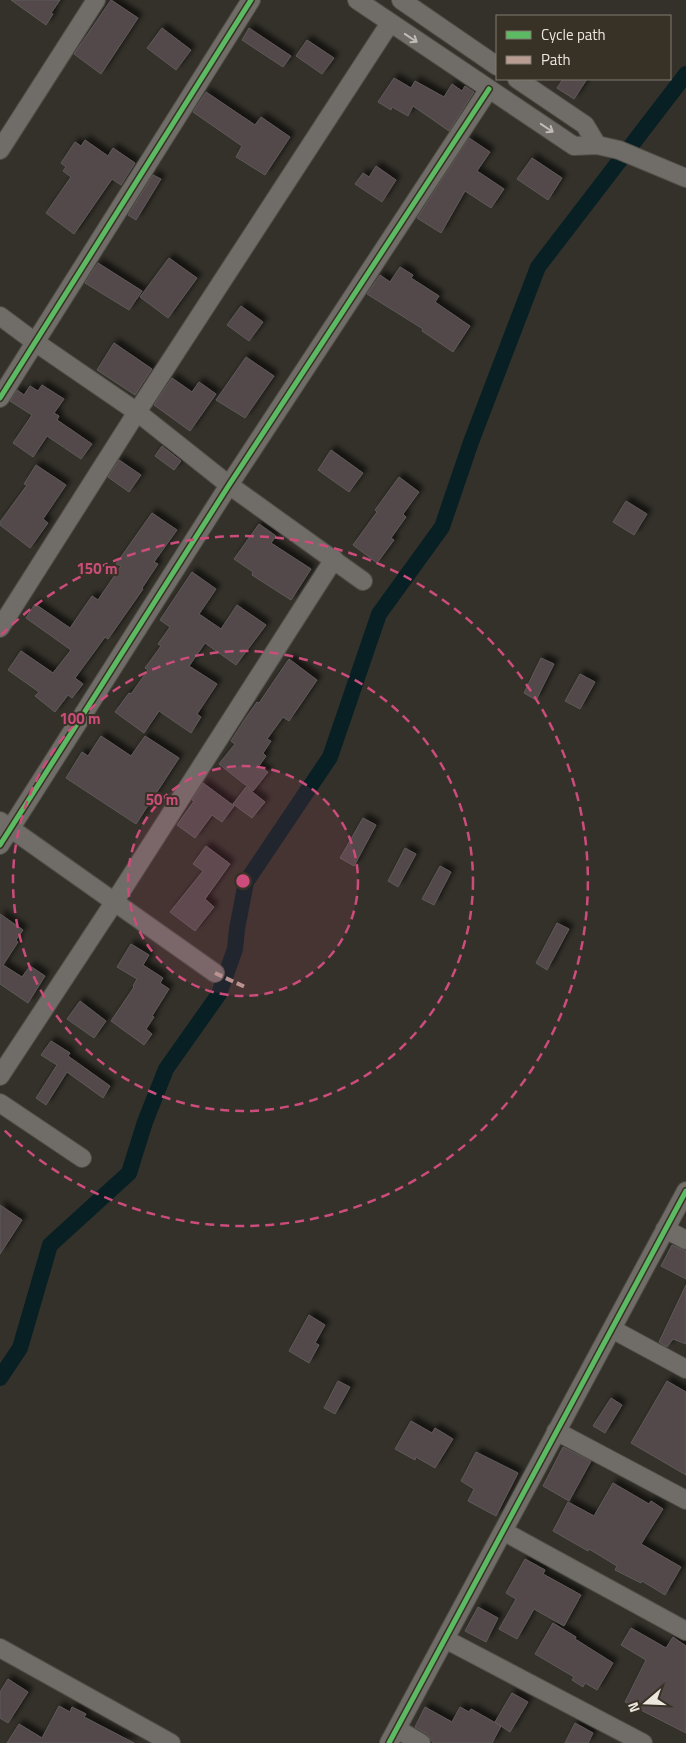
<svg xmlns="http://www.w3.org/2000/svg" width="686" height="1743" font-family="'Titillium Web',sans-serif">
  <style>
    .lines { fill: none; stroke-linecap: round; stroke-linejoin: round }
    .canal { stroke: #082024; stroke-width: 16 }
    .building { fill: #53484c; stroke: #5e5a59; filter: url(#shadow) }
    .minor-casing { stroke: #514e48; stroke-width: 20 }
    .minor { stroke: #706c67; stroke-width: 18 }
    .quiet { stroke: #b99d93; stroke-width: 4; stroke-dasharray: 8 4; stroke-linecap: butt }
    .cycleway-casing { stroke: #383226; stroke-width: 8 }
    .cycleway { stroke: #5cba63; stroke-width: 5 }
    .oneway { stroke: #c0bcb5 }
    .ring { fill: none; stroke: #cc4c7c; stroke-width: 2.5; stroke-dasharray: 9 6 }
    .centre { fill: #cc4c7c; stroke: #383226; stroke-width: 2.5 }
    .ring-label { font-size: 15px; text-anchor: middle; font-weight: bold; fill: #cc4c7c; stroke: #383226; stroke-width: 4; stroke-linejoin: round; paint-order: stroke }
  </style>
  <defs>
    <filter id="shadow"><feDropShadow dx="4.5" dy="-4.5" stdDeviation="2.5" flood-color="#0009"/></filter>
  </defs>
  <rect width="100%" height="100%" fill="#34312a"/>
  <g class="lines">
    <path class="canal" d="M0,1378L20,1348L50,1245L129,1173L145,1122L166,1069L219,994L235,949L237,929L246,882L330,757L379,614L442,527L471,442L538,267L686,74"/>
  </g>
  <path class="building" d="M11,0H60L51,13L53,14L46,25Z
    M111,0L138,18L101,74L74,54Z
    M162,28L191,50L176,70L147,48Z
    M249,28L291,56L283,67L242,40Z
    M307,40L334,58L322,74L296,56Z
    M394,78L411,88L415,81L444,97L452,84L462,91L465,86L474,92L449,131L413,106L408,116L392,107L391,110L378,102Z
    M563,79H587L574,99L557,88Z
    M206,92L255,125L261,117L290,137L265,175L236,157L242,146L193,112Z
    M469,138L490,152L477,171L504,189L491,208L465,191L441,233L417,218Z
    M85,140L108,156L113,148L135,163L121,185L112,179L74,234L46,213L71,177L63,171L66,167L61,163L75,142L81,146Z
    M532,158L562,178L548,200L517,179Z
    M376,166L396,180L382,202L355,184L363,173L369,177Z
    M153,175L161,179L136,220L128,215Z
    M169,258L197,278L168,318L140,297Z
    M98,263L142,291L129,310L85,283Z
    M400,267L413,275L411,278L439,296L435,302L470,326L453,352L422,331L423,329L367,294L380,275L390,282Z
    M241,306L263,322L249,341L227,325Z
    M114,343L152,369L135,395L97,370Z
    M246,357L274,376L245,418L216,400Z
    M172,378L192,392L199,382L216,394L190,431L154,405Z
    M42,385L64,399L54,413L59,416L57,420L92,444L81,459L47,436L33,457L13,443L32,415L10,401L17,390L24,395L30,386L38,391Z
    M162,446L181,461L174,470L155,456Z
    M331,450L363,473L349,492L318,470Z
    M119,460L141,475L129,492L108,477Z
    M36,465L66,485L43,519L48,523L30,548L0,525V522L27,485L24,484Z
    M399,477L419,492L403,514L406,517L391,538L394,540L377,563L353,545L377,512L375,510Z
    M626,501L647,514L634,535L613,522Z
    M152,513L177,530L154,562L158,564L142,588L143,589L108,639L105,637L75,678L83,684L72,698L68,695L55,712L35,696L39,692L8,670L21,651L53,673L71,650L26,618L35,604L70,628L92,596L98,600L121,566L116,564Z
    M259,524L276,536L271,543L311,569L291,600L252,575L253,572L234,559Z
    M192,572L216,589L199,614L221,629L237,605L266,625L236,665L205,643L189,666L217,684L197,714L201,717L191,733L159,711L144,733L115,712L129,693L131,694L148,670L145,668L161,646L158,644L170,627L160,620Z
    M541,658L554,664L536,700L524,693Z
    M289,659L317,680L289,721L283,717L267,739L271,741L263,753L266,756L259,766L268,772L253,791L219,764L235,744L231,741L245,719L257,702L259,703Z
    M580,674L595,682L580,709L565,701Z
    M101,736L131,756L145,736L179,758L136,824L66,778L82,752L88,756Z
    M203,783L234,806L222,822L212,815L195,838L177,825L194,801L192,800Z
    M246,787L265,802L252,818L233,804Z
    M363,818L376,825L354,866L340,858Z
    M206,846L230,864L205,899L214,907L195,931L170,912L203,871L193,864Z
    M405,848L416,854L398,887L388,881Z
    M440,866L451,872L434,905L422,899Z
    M0,914L23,930L16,940L18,942L3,965L22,977L30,966L45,976L28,1003L0,984Z
    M557,923L569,929L547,970L536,963Z
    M131,944L149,955L143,965L163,978L160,983L169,989L152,1016L154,1017L146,1029L152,1034L144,1045L111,1021L134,987L133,986L137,979L117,967Z
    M80,1001L106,1021L94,1038L67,1019Z
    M51,1041L70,1053L68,1056L110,1086L103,1098L67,1072L46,1105L36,1098L57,1065L41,1055Z
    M0,1205L22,1220L0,1254Z
    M672,1245L686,1251V1279L661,1266Z
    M686,1285V1344L673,1339L667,1347L659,1342Z
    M309,1315L325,1325L315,1343L319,1345L309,1363L289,1351Z
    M338,1381L350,1387L335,1414L324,1408Z
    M667,1381L686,1392V1475L631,1443Z
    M611,1398L622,1405L605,1433L593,1426Z
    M411,1421L432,1433L435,1428L453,1439L435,1468L416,1457L415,1460L395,1449Z
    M563,1447L591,1461L569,1501L543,1486Z
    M476,1452L518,1473L496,1516L468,1501L474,1489L461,1481Z
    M613,1483L649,1504L651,1501L663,1509L641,1544L681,1567L665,1595L642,1581L641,1583L615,1570L617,1566L589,1549L588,1551L553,1531L568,1502L594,1516Z
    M525,1559L545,1570L543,1574L581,1595L564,1626L534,1609L517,1639L499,1629L516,1599L506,1593Z
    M478,1607L498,1618L486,1642L465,1631Z
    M553,1623L576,1637L575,1639L613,1663L597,1690L585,1683L583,1687L572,1680L574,1677L535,1654Z
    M631,1628L666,1648L673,1637L686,1646V1733L625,1702L646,1660L621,1645Z
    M8,1679L28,1692L8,1723L0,1718V1692Z
    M512,1693L528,1702L510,1732L495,1722Z
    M59,1706L70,1712L72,1707L86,1714L84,1717L134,1743H7L19,1724L42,1738Z
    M425,1707L452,1722L460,1707L469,1712L471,1709L501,1726L492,1743H433L427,1734L415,1727Z
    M575,1723L593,1733L588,1743H565Z"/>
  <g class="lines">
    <defs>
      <path id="minor" d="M357,0L574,146L597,145L619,150L686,178
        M401,0L497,66
        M517,79L585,125L597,145
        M0,150L96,0
        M0,316L35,342L137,412L229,485L363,581
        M0,398L251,0
        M0,628L137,412L390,23
        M0,821L215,973
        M0,845L229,485L489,89
        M0,1076L115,901L334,559
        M0,1103L82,1158
        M665,1229L686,1240
        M612,1329L686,1369
        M556,1431L686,1500
        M503,1531L686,1631
        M445,1639L643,1743
        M0,1648L171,1743
        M397,1729L421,1743
        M389,1743L686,1191"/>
    </defs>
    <use href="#minor" class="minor-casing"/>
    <use href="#minor" class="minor"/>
    <path class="quiet" d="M215,973L245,987"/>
    <defs>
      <path id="cycleway" d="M0,398L251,0
        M0,845L229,485L489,89
        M389,1743L686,1191"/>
    </defs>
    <use href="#cycleway" class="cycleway-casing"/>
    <use href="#cycleway" class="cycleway"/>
  </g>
  <defs><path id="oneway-shaft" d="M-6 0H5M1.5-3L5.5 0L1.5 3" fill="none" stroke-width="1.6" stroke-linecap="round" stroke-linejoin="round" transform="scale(1.25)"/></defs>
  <g class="oneway">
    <use href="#oneway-shaft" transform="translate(411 38) rotate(34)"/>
    <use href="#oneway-shaft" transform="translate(547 128) rotate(34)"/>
  </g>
  <circle cx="243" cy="881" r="115" fill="#cc4c7c" fill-opacity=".12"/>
  <g class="ring">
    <circle cx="243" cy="881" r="115"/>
    <circle cx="243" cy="881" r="230"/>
    <path d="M1 635A345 345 0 1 1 1 1127"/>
  </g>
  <circle cx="243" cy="881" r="8" class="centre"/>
  <g class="ring-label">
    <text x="97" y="574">150 m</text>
    <text x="80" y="724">100 m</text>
    <text x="162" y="805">50 m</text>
  </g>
  <rect x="496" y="15" width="175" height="65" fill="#383226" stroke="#807a70"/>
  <rect x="506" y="31" width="25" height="8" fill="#5cba63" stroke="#807a70"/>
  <text x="541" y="40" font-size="15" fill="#ebe7df">Cycle path</text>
  <rect x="506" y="56" width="25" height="8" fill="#b99d93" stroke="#807a70"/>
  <text x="541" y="65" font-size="15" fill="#ebe7df">Path</text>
  <g transform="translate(646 1703) rotate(251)" stroke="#383226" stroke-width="4" paint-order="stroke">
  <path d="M0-4L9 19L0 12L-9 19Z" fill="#ebe7df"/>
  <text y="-8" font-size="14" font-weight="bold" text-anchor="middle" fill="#ebe7df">N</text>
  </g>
</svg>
